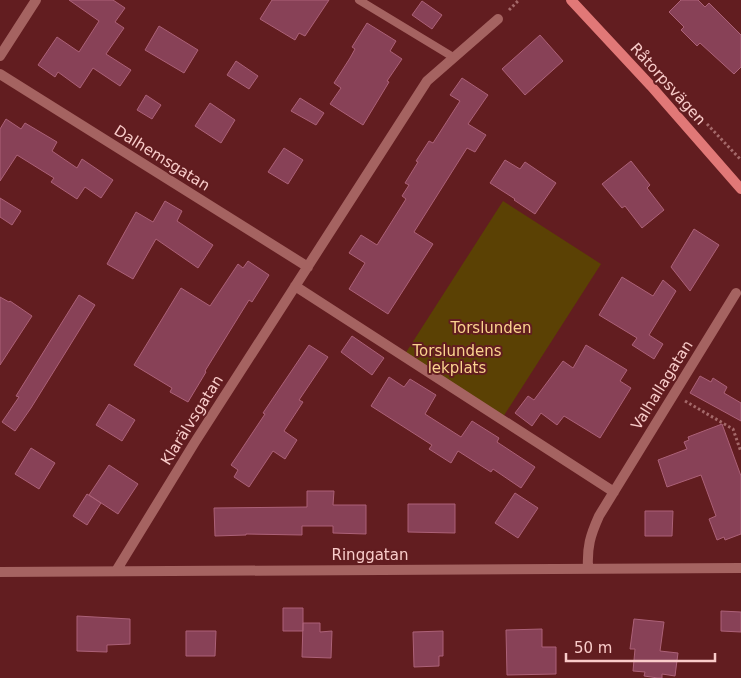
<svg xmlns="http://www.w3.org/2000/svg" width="741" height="678" font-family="'DejaVu Sans',sans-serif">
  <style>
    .green { fill: #5b4104 }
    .building { fill: #884157; stroke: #ac6178 }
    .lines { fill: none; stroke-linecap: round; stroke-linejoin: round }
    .path { stroke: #a4696a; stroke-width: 3; stroke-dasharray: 2.5 2.5; stroke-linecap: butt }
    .lane { stroke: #a56361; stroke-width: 8 }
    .street { stroke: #a56361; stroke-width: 10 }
    .secondary { stroke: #e17877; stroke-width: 10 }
    .labels { text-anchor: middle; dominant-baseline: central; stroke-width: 4; stroke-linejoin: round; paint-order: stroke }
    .street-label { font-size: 15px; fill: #f9ccca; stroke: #621d20 }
    .park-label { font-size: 15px; fill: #fad38e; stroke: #621d20 }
  </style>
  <rect width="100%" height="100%" fill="#621d20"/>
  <path class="green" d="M503,201L601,264L503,417L405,354Z"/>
  <path class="building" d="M69,0H113L125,8L115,22L124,28L106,54L131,70L120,86L93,68L80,88L58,72L55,77L38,65L57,37L79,52L99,21Z
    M272,0H329L305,36L299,33L295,40L260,19Z
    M681,0H698L705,7L709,3L741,35V67L734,74L700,43L697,46L681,30L684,27L669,12Z
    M422,1L442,15L432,29L412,15Z
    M367,23L396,41L390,51L402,59L387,81L389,82L363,125L330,104L341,88L334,83L350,58L355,49L352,47Z
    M159,26L198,50L184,73L145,50Z
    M540,35L563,61L525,95L502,69Z
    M236,61L258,76L249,89L227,75Z
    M462,78L488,95L468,124L486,135L475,152L467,148L414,232L433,244L388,314L349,289L365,263L349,253L361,235L377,245L406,199L402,196L409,185L405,183L418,162L416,161L429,141L433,143L460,101L450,95Z
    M146,95L161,105L152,119L137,110Z
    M300,98L324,113L316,125L291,111Z
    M210,103L235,120L221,143L195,126Z
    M6,119L21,129L25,123L57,142L52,151L77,168L82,159L113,180L101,198L85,187L77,199L51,182L54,178L17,155L0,181V129Z
    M284,148L303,160L288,184L268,172Z
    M505,160L520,169L525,162L556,183L535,214L514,200L515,199L490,183Z
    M631,161L650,185L647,188L664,210L642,228L625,206L622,208L602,184Z
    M0,198L21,211L12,225L0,217Z
    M165,201L182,211L177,221L213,245L198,268L156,239L133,279L107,264L136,212L153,222Z
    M694,229L719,245L690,291L671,267Z
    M248,261L269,275L252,302L249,300L205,371L206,372L188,402L170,392L172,388L134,365L181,288L210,306L238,264L243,268Z
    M622,277L653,296L663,280L676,291L649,335L663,344L654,359L632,345L637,338L599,315Z
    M79,295L95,305L31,408L15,431L2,422L19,397L16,396Z
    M0,297L9,302L10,301L32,316L0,365Z
    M352,336L384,358L372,375L341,352Z
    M309,345L328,357L299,400L303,402L284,431L297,440L285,459L273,451L249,487L234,477L238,470L231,465L265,414L263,413Z
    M586,345L627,370L620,381L631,388L600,438L564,416L557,425L541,413L532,426L515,413L528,396L534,400L563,361L573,368Z
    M700,376L711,382L713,378L727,387L724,393L741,403V421L690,393Z
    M389,377L404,387L410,379L436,395L425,414L461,437L472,421L499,438L497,442L535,467L521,488L493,469L491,472L458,451L451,463L429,449L432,445L371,406Z
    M109,404L135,420L122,441L96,425Z
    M722,424L741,476V534L725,540L724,537L717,540L709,519L716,516L701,475L667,487L658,460L687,449L684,442L689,440L688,437Z
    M31,448L55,463L39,489L15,474Z
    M109,465L138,484L118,514L89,495Z
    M307,491H334L333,505H366V534L333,533V526H302V535L246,534V535L215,536L214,508L307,507Z
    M515,493L538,508L518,538L495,523Z
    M87,494L101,503L87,525L73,516Z
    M408,504H455V533L408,532Z
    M645,511H673L672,536H645Z
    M283,608H303V631H283Z
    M721,611L741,612V632L721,631Z
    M77,616L130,619V644L107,645V652L77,651Z
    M634,619L664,622L660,651L678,653L675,676L662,674V678H658L644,676L645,672L633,671L635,649H630Z
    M303,623H320V632L332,631L331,658L302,657Z
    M542,629V647H556V674L507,675L506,630Z
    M186,631H216L215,656H186Z
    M443,631V656H439V666L414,667L413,632Z"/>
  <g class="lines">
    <path class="path" d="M509,10L519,0
      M707,124L741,160
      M685,401L733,429L741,452"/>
    <path class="lane" d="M359,0L453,57"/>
    <path class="street" d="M0,56L36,0
      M0,74L308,267
      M295,286L614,492
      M588,568C587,547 590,536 599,516L736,293
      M116,571L195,442L427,81L498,19
      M0,572L741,568"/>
    <path class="secondary" d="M571,0L651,86L741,189"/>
  </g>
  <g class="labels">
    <g class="street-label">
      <text transform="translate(668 84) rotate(48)">Råtorpsvägen</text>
      <text transform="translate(162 158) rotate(32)">Dalhemsgatan</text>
      <text transform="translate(662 385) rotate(-58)">Valhallagatan</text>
      <text transform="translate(192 420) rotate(-58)">Klarälvsgatan</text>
      <text x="370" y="555">Ringgatan</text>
    </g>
    <g class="park-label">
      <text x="491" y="328">Torslunden</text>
      <text x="457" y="351">Torslundens<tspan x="457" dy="17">lekplats</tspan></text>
    </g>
  </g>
  <path d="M566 653v8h149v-8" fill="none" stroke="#f9ccca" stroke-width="2.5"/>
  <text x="574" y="653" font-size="15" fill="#f9ccca" stroke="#621d20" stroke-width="4" paint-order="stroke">50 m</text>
</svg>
